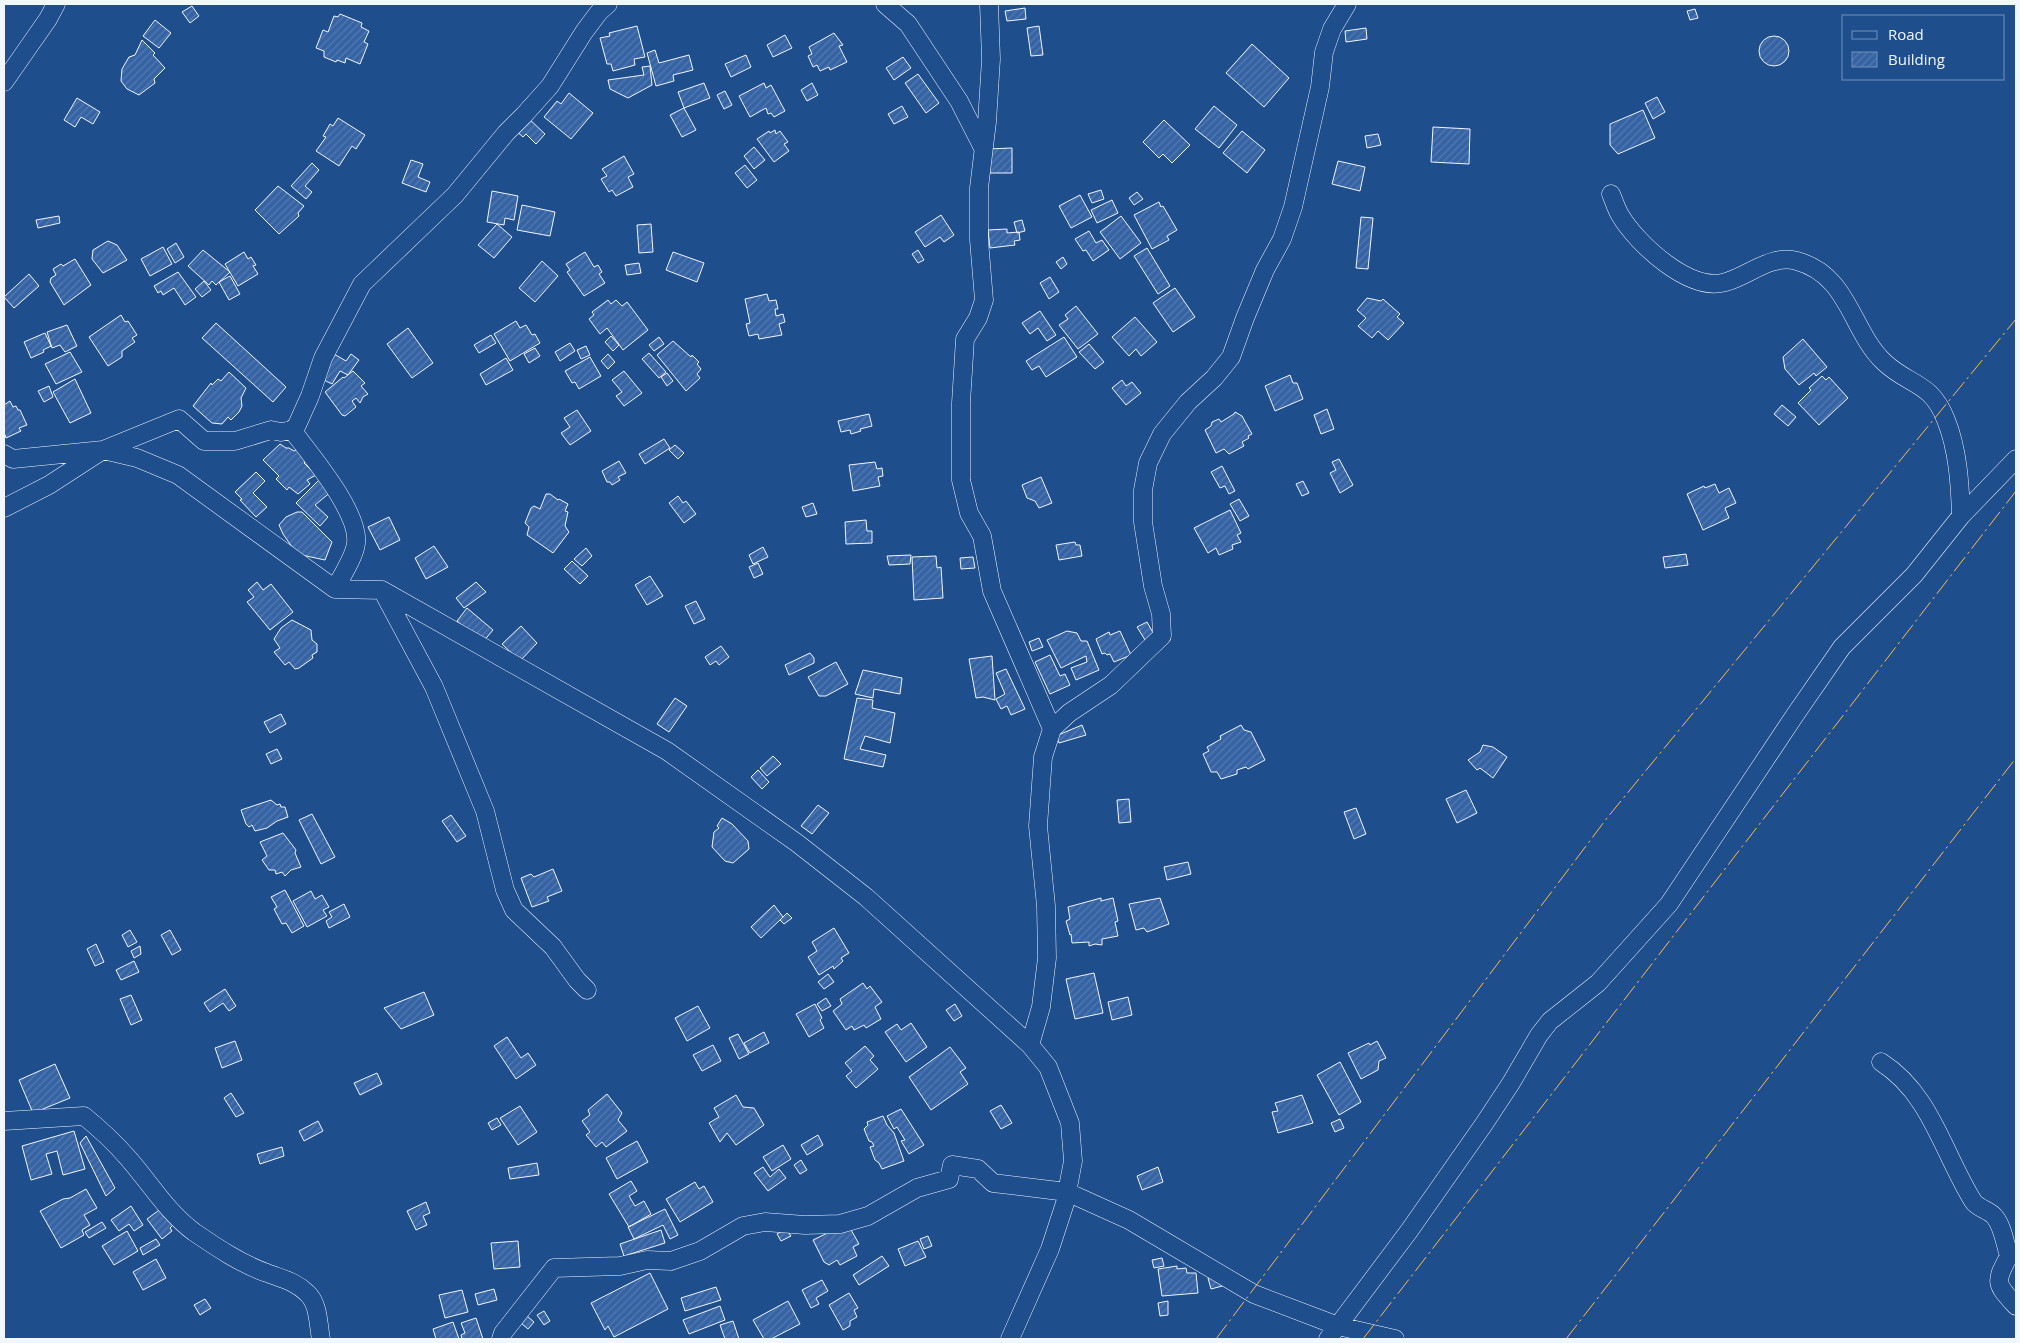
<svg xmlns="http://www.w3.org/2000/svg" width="2020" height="1343" font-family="'Open Sans',sans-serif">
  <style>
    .building { fill: url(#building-hatch); stroke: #f2f6ff }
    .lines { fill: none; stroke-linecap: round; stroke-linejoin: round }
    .street-casing { stroke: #f2f6ff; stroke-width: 19 }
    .street { stroke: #1f4e8c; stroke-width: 18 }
    .power { stroke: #ffb74d; stroke-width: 1; stroke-dasharray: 18 4 2.5 4; stroke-linecap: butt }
  </style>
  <defs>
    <pattern id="building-hatch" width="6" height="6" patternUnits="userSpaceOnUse" patternTransform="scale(1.25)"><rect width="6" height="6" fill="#3563a3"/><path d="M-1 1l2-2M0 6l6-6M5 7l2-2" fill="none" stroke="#537ab1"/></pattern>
  </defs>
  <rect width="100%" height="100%" fill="#1f4e8c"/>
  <path class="building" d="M192,6L199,16L190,23L182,12Z
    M1025,8L1026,19L1007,21L1005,11Z
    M1695,9L1698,18L1690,20L1687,11Z
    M340,14L362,23L361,27L369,31L364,42L368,44L360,64L346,58L345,63L337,60L336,62L324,57V51L316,48L323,30L328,32L334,16L338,17Z
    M155,20L171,33L159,48L143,36Z
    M637,26L645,57L634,59L635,65L613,71L611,64H607L600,38L610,36L609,33Z
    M1039,26L1043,55L1031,56L1027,28Z
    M1366,28L1367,39L1346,42L1345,31Z
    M834,33L843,45L839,46L847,62L830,70L829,67L820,71L817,65L813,67L808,56L812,54L809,47Z
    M785,35L792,48L773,57L767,45Z
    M1759 51a15 15 0 1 1 30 0a15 15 0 1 1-30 0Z
    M142,40L155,53L153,55L165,68L154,79L155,83L139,95L127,89L121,81L122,69L129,57L135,55Z
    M1252,44L1289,78L1264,107L1226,73Z
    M655,50L659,63L689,55L693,70L673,75L674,81L656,86L647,53Z
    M746,55L751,67L731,77L725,64Z
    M903,57L911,68L894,80L886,68Z
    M650,66L652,85L628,98L610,89L608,80L644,75L642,67Z
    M918,74L939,103L926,113L905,83Z
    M704,83L710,98L684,108L678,92Z
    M764,83L766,88L771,85L785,111L774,117L771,113L768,114L766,108L750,117L739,96Z
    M812,83L818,95L807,101L801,90Z
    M725,91L732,105L724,109L717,95Z
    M569,93L593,113L571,139L544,117L557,101L561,104Z
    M1657,97L1665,112L1653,119L1645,103Z
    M77,98L100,112L93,124L81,117L75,127L64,120Z
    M902,106L908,117L894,124L888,114Z
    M1214,106L1237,125L1219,148L1195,129Z
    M684,108L696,130L682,137L670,115Z
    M1643,110L1655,138L1618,154L1610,145V124Z
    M527,117L545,134L536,144L526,134L523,137L515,130Z
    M338,118L365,135L356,149L352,146L339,166L316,151L326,137L323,136L330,124L333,126Z
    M1164,120L1190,145L1172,163L1163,154L1159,158L1143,142Z
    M1433,127L1470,129L1469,164L1431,162Z
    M775,130L776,134L780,131L788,142L784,144L789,151L774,162L757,139L769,131L770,133Z
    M1242,131L1265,150L1247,173L1223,153Z
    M1378,134L1381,145L1367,148L1365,136Z
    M754,147L765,160L754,169L744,156Z
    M1012,148V173H987V149Z
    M624,156L634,174L628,177L633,187L616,196L612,190L609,192L601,179L607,176L602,169Z
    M411,160L423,164L418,177L430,182L426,192L402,183Z
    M1338,161L1365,167L1360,191L1332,184Z
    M312,163L319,170L305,186L312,192L306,199L291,186Z
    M745,165L757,180L747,188L735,173Z
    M278,186L304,206L298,213L299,216L279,234L255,210Z
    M1101,190L1104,199L1092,203L1088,194Z
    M492,191L518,196L514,220L505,218L504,225L487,222Z
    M1137,192L1143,199L1134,205L1129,198Z
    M1080,195L1092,217L1071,228L1059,206Z
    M1112,200L1118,213L1097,223L1091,210Z
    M1159,202L1161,207L1163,206L1177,230L1167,236L1169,240L1152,249L1134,215Z
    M522,205L555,212L550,236L517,230Z
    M941,215L954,235L944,242L940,237L925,247L915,232Z
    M59,216L60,223L38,228L36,220Z
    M1121,216L1141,243L1120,259L1100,232Z
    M1361,217L1373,218L1368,269L1356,268Z
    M1022,220L1025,231L1017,233L1014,222Z
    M497,224L512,237L494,258L478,245Z
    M651,224L653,252L639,253L637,225Z
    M1007,229V233L1019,232L1020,240L1014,241L1015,245L990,248L988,230Z
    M1089,231L1096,243L1102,240L1109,250L1093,261L1086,250L1083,251L1075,239Z
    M108,241L117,245L127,260L103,273L92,259L93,250Z
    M176,243L184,257L175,263L167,249Z
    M163,247L172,264L150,276L141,259Z
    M1147,248L1170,286L1158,294L1134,256Z
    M203,250L230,272L216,285L212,281L209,285L188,266Z
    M918,250L924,260L918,263L912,254Z
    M244,252L248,259L251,257L256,265L253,266L258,274L238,286L225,264Z
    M585,252L594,267L598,265L602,272L599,274L605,283L584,296L567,272L570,270L566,264Z
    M673,252L704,263L697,282L666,270Z
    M1063,257L1067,264L1061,269L1056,262Z
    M75,259L91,285L64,305L50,282L51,278L56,275L53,269L61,264L63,266Z
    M542,261L558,276L535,302L519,288Z
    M639,263L641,273L627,275L625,265Z
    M178,272L196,297L185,305L174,288L163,295L161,291L158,293L154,286Z
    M29,274L39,286L14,308L4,297Z
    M230,276L240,294L229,300L219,282Z
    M1050,277L1059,292L1049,299L1040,283Z
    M204,281L211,290L202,297L195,289Z
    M1175,288L1195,317L1173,332L1153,303Z
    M767,294L769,301L776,300L778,309H775L776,316L783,314L785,322L779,324L782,335L759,339L758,334L749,336L746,324L750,323L745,299Z
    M1367,298L1381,301L1383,299L1400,314L1397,317L1404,323L1388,340L1378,331L1372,338L1358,326L1366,318L1357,310Z
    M608,300L611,304L616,300L622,306L627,302L648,330L623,350L607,328L600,334L589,319L594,315L592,312Z
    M1076,306L1098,334L1078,349L1059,325L1068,319L1065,315Z
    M1040,311L1056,335L1047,341L1038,328L1030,334L1022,323Z
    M121,315L125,322L128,321L137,335L132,338L135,342L122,351V357L108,366L89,337Z
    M1135,317L1157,342L1141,356L1136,349L1129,356L1112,337Z
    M516,321L520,328L526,325L532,335L535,334L540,343L510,361L494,334Z
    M216,323L286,387L273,402L202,338Z
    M67,325L77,346L65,352L60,345L52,348L47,332Z
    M408,328L433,363L412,378L387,344Z
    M45,333L51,346L43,350L44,352L31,358L24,342Z
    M491,335L496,343L479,353L474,345Z
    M611,336L619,345L613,351L605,342Z
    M659,337L664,344L654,351L649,345Z
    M1064,337L1077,357L1046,377L1039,366L1032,370L1026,361Z
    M1803,339L1827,367L1816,376L1814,373L1799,385L1785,369L1783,357Z
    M673,341L691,357L692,355L699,362L697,364L701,369L697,374L700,378L686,391L657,355Z
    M570,343L575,351L560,361L555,352Z
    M1089,344L1104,362L1095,369L1079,352Z
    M586,346L590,355L581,359L577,350Z
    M535,348L540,356L529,363L524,354Z
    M70,352L82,372L56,384L45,364Z
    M649,353L666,372L659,378L642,359Z
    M334,354L346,361L351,354L359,360L348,375L340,371L332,384L320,378Z
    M608,354L615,362L608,369L601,361Z
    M590,357L601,376L579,389L575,382L572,383L565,371Z
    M506,358L513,370L486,385L480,374Z
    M353,371L365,383L361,386L368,394L363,397L360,403L356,398L352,401L356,407L345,416L342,415L325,392L343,377L344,378Z
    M624,371L642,393L624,406L616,396L622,392L612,380Z
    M229,372L246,388L241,398L242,406L239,412L231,420L228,417L222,424L212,423L193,406L211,383L212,385L218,379L221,381Z
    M667,373L673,381L667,386L661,377Z
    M1290,375L1293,383H1297L1303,399L1275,411L1265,386Z
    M1822,376L1826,380L1829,377L1848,398L1819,425L1798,403L1811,390L1809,388Z
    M75,379L91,413L70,423L53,392Z
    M1122,380L1126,386L1132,382L1141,393L1126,405L1112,388Z
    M49,386L53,397L44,402L38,391Z
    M10,401L13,407L16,406L18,410H20L27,425L19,428L21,431L6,438L4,432V405Z
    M1782,405L1796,417L1788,426L1774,414Z
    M1327,409L1334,429L1321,434L1314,415Z
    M577,410L591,431L570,445L561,433L570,427L564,418Z
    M1235,412L1242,416L1252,434L1248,436L1249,438L1242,442L1244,446L1229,454L1224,449L1216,453L1205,430L1211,426L1212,422L1219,419L1221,422L1234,414Z
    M869,414L872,426L860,429L861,431L851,434L850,430L841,432L838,421Z
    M664,439L670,448L645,464L639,454Z
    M280,444L286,448H289L294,451L298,449L308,458L304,463L316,475L307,480L310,484L298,494L289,487L287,490L276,479L279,476L263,460Z
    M675,445L684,453L678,459L669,450Z
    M1339,459L1353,485L1340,493L1330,473L1336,470L1332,462Z
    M619,461L626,473L618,477L620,480L612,485L610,482H607L602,471Z
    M875,462L877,469L882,468L883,476L878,477L880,486L853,491L849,465Z
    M1222,466L1235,491L1229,494L1225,486L1220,488L1211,472Z
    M256,472L265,481L253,493L267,507L256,517L240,500L242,499L235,492Z
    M1041,477L1052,503L1039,508L1035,501L1027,498L1022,485Z
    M320,479L332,491L315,505L328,517L320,526L296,503Z
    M1303,481L1309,493L1302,496L1296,484Z
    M1715,484L1719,493L1729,488L1736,503L1725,508L1729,518L1703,530L1687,494L1704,486L1705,488Z
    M546,494H550L558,500L559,499L568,504L565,511L568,512L565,526L569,532L553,553L527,535L529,527L525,523L531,508L534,506L540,509Z
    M678,496L683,503L686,501L696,514L684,523L669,503Z
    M1239,499L1249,516L1240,521L1230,504Z
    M813,503L817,514L806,517L802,507Z
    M1230,510L1241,533L1237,535L1241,542L1232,545L1233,549L1219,555L1216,548L1208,553L1194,528Z
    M297,512H302L332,542L325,560L297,554L283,534L279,525L286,517Z
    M389,517L400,540L380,550L368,527Z
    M866,520L867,531H872V543L846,544L845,522Z
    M1075,542L1076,545H1080L1082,556L1059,560L1056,545Z
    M434,546L448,567L426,579L415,558Z
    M763,547L768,557L753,564L749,555Z
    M586,548L592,556L582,566L574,559Z
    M1686,554L1688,565L1665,568L1663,557Z
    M911,555L910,564L889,565L887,556Z
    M936,556L937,568L941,567L943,598L914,600L912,557Z
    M973,557L975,568L961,569L960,558Z
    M572,561L588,576L580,584L564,569Z
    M758,563L763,574L754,578L749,567Z
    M650,576L663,596L647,605L635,585Z
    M257,582L263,590L271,584L293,612L270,630L247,602L254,597L248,590Z
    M476,582L486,592L464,608L456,598Z
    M696,601L705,619L694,624L685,606Z
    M467,608L493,630L482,643L457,621Z
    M292,620L311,630L312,640L317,644V652L312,655L313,658L299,668L295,669L289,662L285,665L274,652L280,648L274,639L281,628Z
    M1147,622L1156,638L1147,643L1137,627Z
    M521,626L537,643L520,661L502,644Z
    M1067,631L1077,633L1081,641H1087L1099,670L1076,680L1071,668L1087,662L1086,656L1061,668L1047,640Z
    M1120,631L1131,655L1114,662L1110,654L1107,655L1105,653L1102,654L1096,639L1109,632L1110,635Z
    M1039,638L1043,647L1032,651L1029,642Z
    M721,646L729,657L719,665L716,661L710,665L705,657Z
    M810,653L814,658V663L789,675L785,665Z
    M1050,655L1060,676L1065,674L1070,685L1050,694L1035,662Z
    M992,656L995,700L983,697L976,698L969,659Z
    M836,662L848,684L826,696H819L808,677Z
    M1006,669L1025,709L1011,715L1007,706L1001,709L996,699L1005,694L996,673Z
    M863,670L902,678L900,694L874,689L873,698L855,694Z
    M675,698L687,706L669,732L657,724Z
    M857,698L873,700L872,708L895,713L890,743L865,736L860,749L886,755L883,767L844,759Z
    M281,714L286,724L270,733L264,722Z
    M1082,725L1086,735L1059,743L1056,736Z
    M1241,725L1244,730L1251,732L1265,760L1248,769L1246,767L1237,770V774L1221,779L1217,772H1211L1203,754L1209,751L1207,747L1221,739L1220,736Z
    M1483,745L1493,747L1507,757L1493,778L1480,768L1477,770L1468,760L1480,752Z
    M277,749L282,759L271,764L266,754Z
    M773,756L781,764L767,776L760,768Z
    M758,770L769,782L762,789L751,777Z
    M1466,790L1477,813L1457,823L1446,799Z
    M1129,799L1131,822L1119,823L1117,800Z
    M271,800L277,805L280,804L281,807H285L288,817L277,821L267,828L255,831L252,825L249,827L246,824L241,810Z
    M818,805L829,813L812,834L801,826Z
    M1356,808L1366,834L1354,839L1344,812Z
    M312,814L335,857L321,864L299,820Z
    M451,815L466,836L457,842L442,821Z
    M722,818L732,824L748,841L749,849L733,863L725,861L712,847L714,832L719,828L717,826Z
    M283,833L296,850L295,853L301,867L291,870L285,876L282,872L276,874L275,870H269L262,860L267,856L260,842Z
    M1188,862L1191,874L1167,880L1164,867Z
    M553,869L562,891L547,897L549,901L532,907L521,878L531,874L534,877Z
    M285,890L304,926L292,933L286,923L282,924L274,909L277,907L271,897Z
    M311,891L315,899L322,895L329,907L323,910L327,916L307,927L293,901Z
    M1101,898V901L1113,898L1118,921L1115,922L1118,936L1102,939V945L1095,944L1089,946V942L1072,943L1071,934L1070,935L1066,921L1070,919L1068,907Z
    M1160,898L1169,924L1147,932L1144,928L1136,930L1129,904Z
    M344,904L350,917L329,928L326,921L332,917L329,912Z
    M774,905L783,917L761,938L751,927Z
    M787,913L792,918L784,924L780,920Z
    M834,928L849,953L841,958L843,961L834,969L833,966L819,975L808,957L817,951L812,942Z
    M130,930L137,942L128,947L122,935Z
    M170,930L181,950L172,955L161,935Z
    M96,944L104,962L95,966L87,949Z
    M140,946L141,954L134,958L131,951Z
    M134,961L139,972L121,980L116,970Z
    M1094,973L1103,1013L1075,1019L1066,979Z
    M828,974L834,982L824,989L818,982Z
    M863,983L867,989L870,986L882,1002L875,1007L881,1019L866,1028L864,1025L854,1030L852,1026L846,1030L833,1011L842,1004L840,999Z
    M225,989L236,1006L229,1011L223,1003L210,1012L204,1003Z
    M424,992L434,1015L401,1029L384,1008Z
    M131,995L142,1020L131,1025L120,999Z
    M1128,997L1132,1015L1112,1020L1108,1002Z
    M826,998L831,1006L822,1011L817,1004Z
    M815,1004L822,1018L820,1020L824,1028L809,1037L796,1014Z
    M955,1004L962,1016L954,1021L946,1010Z
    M698,1006L710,1028L687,1041L675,1018Z
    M911,1023L927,1047L906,1062L885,1032L897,1024L901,1030Z
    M764,1032L769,1043L750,1053L744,1043Z
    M738,1034L749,1054L739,1059L729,1038Z
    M507,1037L521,1058L528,1053L536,1065L516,1079L494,1046Z
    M235,1041L242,1060L222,1068L215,1048Z
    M1377,1041L1386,1058L1379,1061L1378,1070L1361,1079L1348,1053L1369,1043L1370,1045Z
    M713,1045L721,1061L702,1071L693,1055Z
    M865,1046L874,1056L870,1060L878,1069L856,1088L846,1076L852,1071L845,1063Z
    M950,1047L966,1068L960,1072L968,1084L931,1110L909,1077Z
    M1340,1062L1361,1102L1339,1115L1317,1075Z
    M55,1064L70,1098L33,1113L19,1080Z
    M377,1073L382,1084L360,1095L354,1083Z
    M231,1093L244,1113L236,1117L224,1098Z
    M607,1094L622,1113L618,1120L627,1131L606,1147L602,1142L596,1147L586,1135L590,1132L582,1121L590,1115L588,1110Z
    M736,1095L743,1107L754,1108L764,1125L736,1145L727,1133L720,1142L709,1123L719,1117L714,1108Z
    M1302,1095L1313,1123L1278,1133L1272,1112L1278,1111L1275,1103Z
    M1001,1105L1012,1123L1001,1129L990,1111Z
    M520,1106L537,1132L518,1145L500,1118Z
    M901,1109L924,1145L909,1154L901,1141L905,1140L897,1127L894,1129L887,1116Z
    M883,1116L887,1125L894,1133L904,1161L882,1169L879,1163L875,1160L870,1147L874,1146L872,1142L869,1141L864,1129L868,1125L867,1122Z
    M497,1118L501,1125L492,1130L488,1123Z
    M1340,1119L1344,1128L1335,1132L1331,1123Z
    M318,1121L323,1131L304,1141L299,1131Z
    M74,1131L85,1169L63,1175L57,1151L46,1154L52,1174L31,1180L22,1146Z
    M818,1135L823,1145L807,1155L801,1145Z
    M86,1136L115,1188L106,1196L80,1143Z
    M637,1141L648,1162L617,1179L606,1158Z
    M783,1145L791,1159L772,1171L763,1157Z
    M282,1147L284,1156L260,1164L257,1154Z
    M801,1160L807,1170L800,1174L794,1165Z
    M537,1163L539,1175L510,1179L508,1168Z
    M763,1167L770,1177L779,1169L786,1178L768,1191L754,1173Z
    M1158,1167L1163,1182L1142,1190L1137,1176Z
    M631,1181L637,1191L629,1196L635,1206L644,1201L651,1214L629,1227L609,1194Z
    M695,1182L699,1189L704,1186L713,1202L680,1222L666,1199Z
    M86,1189L97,1208L84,1215L90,1225L82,1230L84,1235L61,1248L40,1211L63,1199L70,1198Z
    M426,1202L430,1213L423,1216L427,1225L416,1230L407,1211Z
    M131,1206L143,1225L134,1231L129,1224L119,1231L111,1220Z
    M162,1208L174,1224L170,1228L172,1231L162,1239L147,1219Z
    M665,1209L678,1235L670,1239L663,1225L634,1239L628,1227Z
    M102,1222L106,1228L89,1238L85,1232Z
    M838,1228H850L859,1244L853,1247L857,1256L840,1265L837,1260L829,1265L824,1262L813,1240Z
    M786,1229L791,1236L781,1241L777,1234Z
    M661,1230L665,1243L624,1256L620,1244Z
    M127,1231L138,1251L114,1265L102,1246Z
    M928,1236L932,1246L924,1249L920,1239Z
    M156,1239L160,1245L143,1255L140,1248Z
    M518,1241L520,1267L494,1269L491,1243Z
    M918,1241L926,1257L905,1266L898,1249Z
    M882,1256L889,1266L859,1285L853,1275Z
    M1162,1258L1164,1266L1154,1268L1152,1260Z
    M156,1259L166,1278L143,1290L133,1272Z
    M1177,1266V1269L1186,1268L1187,1273H1196L1198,1293L1162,1296L1158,1269Z
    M650,1273L668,1309L614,1337L608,1326L605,1330L591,1303Z
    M1223,1275L1226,1285L1211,1289L1208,1278Z
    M822,1280L828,1291L816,1298L819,1304L811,1308L802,1290Z
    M716,1287L721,1300L685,1311L681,1298Z
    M494,1289L497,1300L478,1305L475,1294Z
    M462,1290L468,1312L445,1318L439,1295Z
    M849,1293L858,1308L854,1310L857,1317L850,1321V1326L843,1330L829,1305Z
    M205,1299L211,1308L200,1315L194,1305Z
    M788,1301L800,1324L771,1339H764L753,1320Z
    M1168,1301V1315L1160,1316L1158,1303Z
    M720,1306L725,1320L689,1334L683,1320Z
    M544,1311L550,1321L544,1325L537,1315Z
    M527,1316L534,1322L528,1329L521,1323Z
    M476,1318L483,1339H462L461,1335L465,1333L461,1323Z
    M733,1321L739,1339H725L720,1325Z
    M453,1322L459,1339H436L433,1329Z"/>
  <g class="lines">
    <defs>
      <path id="street" d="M885,4L908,24L959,101L983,148
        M989,4L991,59L987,122L979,188V240L984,300L978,318L965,339L961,403V480L969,513L982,536L992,591L1052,729
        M4,82L48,19L56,4
        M1611,194C1614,201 1616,208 1620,215C1637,244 1690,293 1726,282C1750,275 1771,254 1797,261C1849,275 1851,331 1884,362C1909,386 1931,381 1946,420C1958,450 1960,484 1961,516
        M292,430C310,454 360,513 356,543C355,556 341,577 335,589
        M4,454L13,459L103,450L137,458L178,475L335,589L382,590L667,751L797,843L866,897L1030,1045L1048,1067L1070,1123L1073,1161L1065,1203L1050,1249L1010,1339
        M4,508L49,485L103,450L179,419L204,441H235L271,430L281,432L292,430L297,425L310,396L323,358L362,284L455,195L506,133L524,115L550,86L584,32L599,12L608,4
        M382,590L434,687L485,811L505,890L514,910L553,947L577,980L587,990
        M1030,1045L1041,1007L1047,958L1046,906L1038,826L1043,757L1052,729L1069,713L1111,685L1162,636L1161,614L1153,586L1143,522V490L1148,463L1162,434L1188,402L1214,378L1231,357L1245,318L1265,270L1282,239L1293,207L1320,87L1324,52L1332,29L1347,4
        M1881,1062C1931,1094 1943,1153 1973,1201C1977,1208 1989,1210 1994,1216C2003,1226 2005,1244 2009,1256C1994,1283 1996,1284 2016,1306
        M4,1121L84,1116C100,1129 115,1143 128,1158C150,1183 167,1212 194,1232C216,1247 241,1264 267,1273C282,1279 295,1281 307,1293C319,1304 318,1324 321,1339
        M501,1339L503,1333L554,1268L620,1266L647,1260L671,1261L700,1251L743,1226L765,1222L805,1225L840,1224L868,1216L917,1188L949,1179L952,1165L978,1169L993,1183L1067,1192L1129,1220L1254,1294L1338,1326L1395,1339
        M1328,1339L1409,1231L1484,1124L1511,1083L1539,1035L1550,1021L1598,983L1669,904L1795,715L1842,647L1914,575L1961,516L2016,459"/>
    </defs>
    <use href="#street" class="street-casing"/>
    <use href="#street" class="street"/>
    <path class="power" d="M1216,1339L1607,818L2016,319
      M1363,1339L2016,491
      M1566,1339L2016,758"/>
  </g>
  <rect width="2020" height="1343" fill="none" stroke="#f2f6ff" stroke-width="10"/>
  <rect x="1842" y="15" width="162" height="65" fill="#1f4e8c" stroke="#7391ba"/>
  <rect x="1852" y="31" width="25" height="8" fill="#1f4e8c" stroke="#7391ba"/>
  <text x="1888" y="40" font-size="15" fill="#f2f6ff">Road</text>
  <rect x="1852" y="52" width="25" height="15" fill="url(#building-hatch)" stroke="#7391ba"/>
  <text x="1888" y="65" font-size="15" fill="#f2f6ff">Building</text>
</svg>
